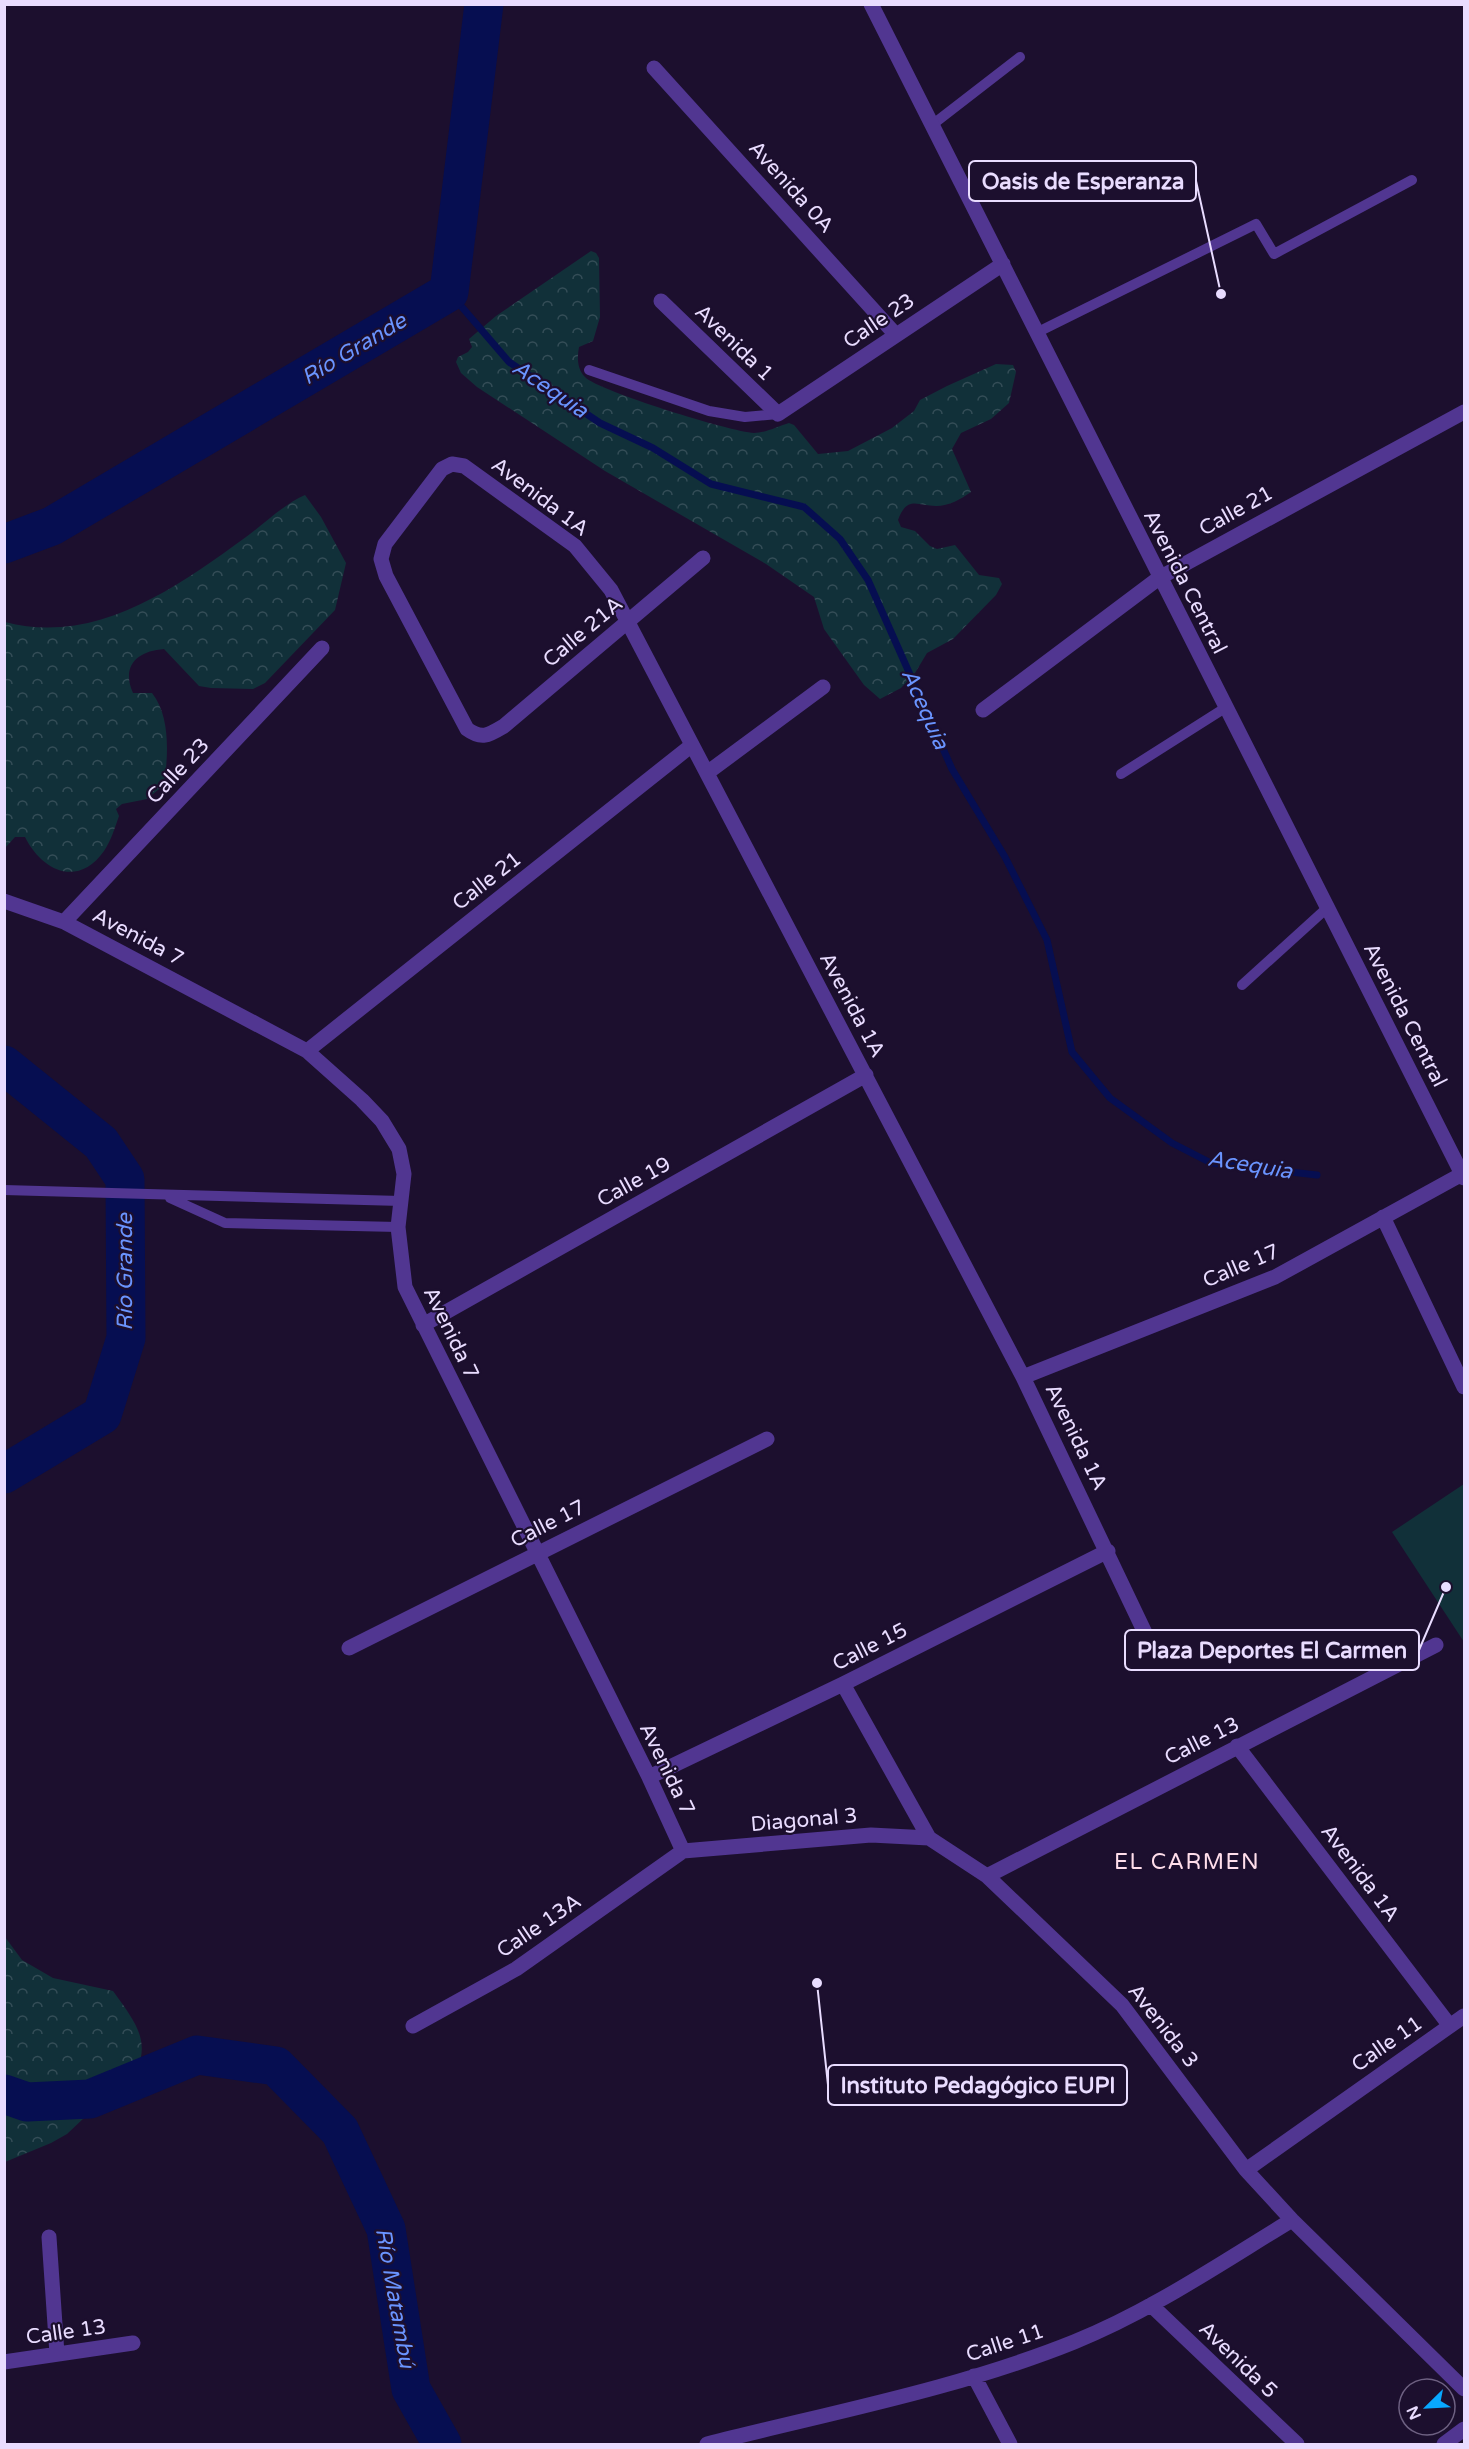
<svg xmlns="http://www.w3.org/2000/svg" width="1469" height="2449" font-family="'Varela Round',sans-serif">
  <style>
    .forest { fill: url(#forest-crowns) }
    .pitch { fill: #113039 }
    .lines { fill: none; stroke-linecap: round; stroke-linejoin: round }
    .stream { stroke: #060e51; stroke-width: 7 }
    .river { stroke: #060e51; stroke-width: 39 }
    .service { stroke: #513691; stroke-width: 10 }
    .minor { stroke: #513691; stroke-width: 15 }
    .labels { text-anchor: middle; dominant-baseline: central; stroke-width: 4.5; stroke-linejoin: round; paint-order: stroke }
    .street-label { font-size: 21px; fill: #e9dcff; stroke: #1c0f2e }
    .water-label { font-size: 22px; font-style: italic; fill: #6a94ff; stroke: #1c0f2e }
    .neighbourhood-label { font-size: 22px; letter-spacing: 1.5px; fill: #ffdeeb; stroke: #1c0f2e }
    .leader { fill: none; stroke: #e9dcff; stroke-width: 2 }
    .callout-dot { fill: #e9dcff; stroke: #1c0f2e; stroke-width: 2 }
    .callout { fill: #1c0f2e; stroke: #e9dcff; stroke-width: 2 }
    .callout-label { font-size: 22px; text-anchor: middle; font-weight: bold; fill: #e9dcff }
  </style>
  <defs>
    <pattern id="forest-crowns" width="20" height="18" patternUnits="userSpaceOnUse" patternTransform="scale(1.5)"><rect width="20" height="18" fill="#113039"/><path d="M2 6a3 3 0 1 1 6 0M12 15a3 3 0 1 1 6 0" fill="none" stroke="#344d57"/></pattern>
  </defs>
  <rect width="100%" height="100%" fill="#1c0f2e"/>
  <path class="forest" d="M591,251L596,253L599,258L600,317L593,341L579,347C577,357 577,369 585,377C598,391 732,432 754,433C765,433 779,426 789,423L794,425L818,454L848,451L892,428L914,411L920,400L947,386L996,364L1013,365L1016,372L1009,403L991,419L961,433L952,449L971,492C961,499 949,506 936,506C918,506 907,495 898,520L901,527L915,531L930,546L937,549L955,545L979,575L999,578L1002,584L996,595L953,639L927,653L915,673L901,688L880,699L864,685L824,629L814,597L766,564L605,471L477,387L461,373L456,362L458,357L468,352L472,347L469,339L496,316Z
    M305,495L321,517L346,563L335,610L265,683L253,689L211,688L199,686L164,649C137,651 121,666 133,693H152C171,717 168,757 164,785L147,799L122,804L116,809L119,816C115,827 111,841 104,851C78,888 42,871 25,837H15L5,848V622C95,646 176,588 246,537C264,524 284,504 305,495Z
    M5,1937L22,1960L53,1978L113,1991C146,2036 151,2046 126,2097L85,2117L67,2134L51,2143L5,2162Z"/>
  <path class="pitch" d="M1464,1484V1642L1392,1532Z"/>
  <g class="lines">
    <path class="stream" d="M449,292L509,362L600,423L653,448L711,484L804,507L840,539L868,580L952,769L1005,857L1047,940L1072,1052L1110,1098L1172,1143L1211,1163L1317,1175"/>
    <path class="river" d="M4,544L52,526L449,292L484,4
      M4,1065L101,1143L125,1179L126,1338L102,1415L4,1474
      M4,2094L27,2102L90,2099L197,2055L276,2066L340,2131L386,2229L411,2389L442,2444"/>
    <path class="service" d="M932,125L1020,57
      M1038,332L1256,224L1274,254L1412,180
      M589,370L709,411L745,417L778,414
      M1121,774L1225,708
      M1242,985L1327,908
      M4,1190L401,1201
      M170,1198L225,1223L398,1227"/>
    <path class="minor" d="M871,4L1464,1178
      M654,68L896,335
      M661,301L778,414L1003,264
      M703,558L504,726C489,735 482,740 467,729L386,576L381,559L385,544L442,469L452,464L464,466L575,546L611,590L1023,1377L1147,1637
      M983,710L1159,578L1464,412
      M707,773L823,687
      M4,901L64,922L307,1051L362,1100L382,1121L399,1149L404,1174L398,1227L405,1287L649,1777L683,1851
      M64,922L322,648
      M307,1051L692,745
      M1383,1217L1464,1387
      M423,1325L866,1075
      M1023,1377L1275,1277L1464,1173
      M349,1648L767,1439
      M843,1684L929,1838L987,1876L1122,2005L1246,2170L1292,2220L1464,2389
      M1237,1746L1450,2026
      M649,1777L843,1684L1108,1551
      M683,1851L871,1835L929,1838
      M987,1876L1436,1645
      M413,2026L516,1969L683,1851
      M1246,2170L1464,2016
      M49,2237L57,2354
      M1151,2305L1297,2444
      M4,2362L133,2343
      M974,2376L1010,2444
      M707,2444C829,2413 957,2389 1074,2342C1151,2311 1221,2263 1292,2220
      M1444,2444L1464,2429"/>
  </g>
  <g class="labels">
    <g class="street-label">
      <text transform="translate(791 187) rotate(48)">Avenida 0A</text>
      <text transform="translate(879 321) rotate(-34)">Calle 23</text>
      <text transform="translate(734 343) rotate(44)">Avenida 1</text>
      <text transform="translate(540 497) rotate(37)">Avenida 1A</text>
      <text transform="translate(1236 511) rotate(-29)">Calle 21</text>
      <text transform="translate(1185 582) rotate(63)">Avenida Central</text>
      <text transform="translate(583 632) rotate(-40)">Calle 21A</text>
      <text transform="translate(178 771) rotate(-47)">Calle 23</text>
      <text transform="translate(487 881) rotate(-38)">Calle 21</text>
      <text transform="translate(138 937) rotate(28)">Avenida 7</text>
      <text transform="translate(852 1005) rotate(62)">Avenida 1A</text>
      <text transform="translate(1405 1015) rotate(63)">Avenida Central</text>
      <text transform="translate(634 1182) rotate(-29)">Calle 19</text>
      <text transform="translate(1241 1266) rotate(-23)">Calle 17</text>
      <text transform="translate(451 1333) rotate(64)">Avenida 7</text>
      <text transform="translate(1076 1437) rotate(64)">Avenida 1A</text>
      <text transform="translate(548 1524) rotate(-27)">Calle 17</text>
      <text transform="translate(870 1647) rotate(-27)">Calle 15</text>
      <text transform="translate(1202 1741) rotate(-27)">Calle 13</text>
      <text transform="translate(667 1769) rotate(64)">Avenida 7</text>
      <text transform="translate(804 1820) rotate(-5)">Diagonal 3</text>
      <text transform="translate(1360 1873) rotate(53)">Avenida 1A</text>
      <text transform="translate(539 1926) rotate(-34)">Calle 13A</text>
      <text transform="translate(1163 2026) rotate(52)">Avenida 3</text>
      <text transform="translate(1387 2044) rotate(-35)">Calle 11</text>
      <text transform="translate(66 2332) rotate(-8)">Calle 13</text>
      <text transform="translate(1005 2343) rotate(-18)">Calle 11</text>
      <text transform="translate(1238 2360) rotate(44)">Avenida 5</text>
    </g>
    <g class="water-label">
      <text transform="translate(354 349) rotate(-31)">Río Grande</text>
      <text transform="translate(550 389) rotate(34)">Acequia</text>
      <text transform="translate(925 709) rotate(66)">Acequia</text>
      <text transform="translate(1250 1165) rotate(9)">Acequia</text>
      <text transform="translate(125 1272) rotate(-90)">Río Grande</text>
      <text transform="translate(395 2298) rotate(80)">Río Matambú</text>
    </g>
    <g class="neighbourhood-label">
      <text x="1187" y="1862">EL CARMEN</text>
    </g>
  </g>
  <path class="leader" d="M1221 294L1196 181M1446 1587L1419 1650M817 1983L828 2085"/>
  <g class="callout-dot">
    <circle cx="1221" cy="294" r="6"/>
    <circle cx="1446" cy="1587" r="6"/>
    <circle cx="817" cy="1983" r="6"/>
  </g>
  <g class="callout">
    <rect x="969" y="161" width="227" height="40" rx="6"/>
    <rect x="1125" y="1630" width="294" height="40" rx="6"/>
    <rect x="828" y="2065" width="299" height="40" rx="6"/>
  </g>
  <g class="callout-label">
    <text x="1083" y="189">Oasis de Esperanza</text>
    <text x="1272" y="1658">Plaza Deportes El Carmen</text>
    <text x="978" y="2093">Instituto Pedagógico EUPI</text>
  </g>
  <rect width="1469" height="2449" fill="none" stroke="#e9dcff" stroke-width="12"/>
  <g transform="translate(1427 2407) rotate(246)"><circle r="28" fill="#1c0f2e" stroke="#6e6182" stroke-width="1.5"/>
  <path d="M0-4.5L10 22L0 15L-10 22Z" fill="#08a8ff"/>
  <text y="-9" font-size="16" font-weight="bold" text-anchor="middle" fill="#e9dcff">N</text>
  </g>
</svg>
